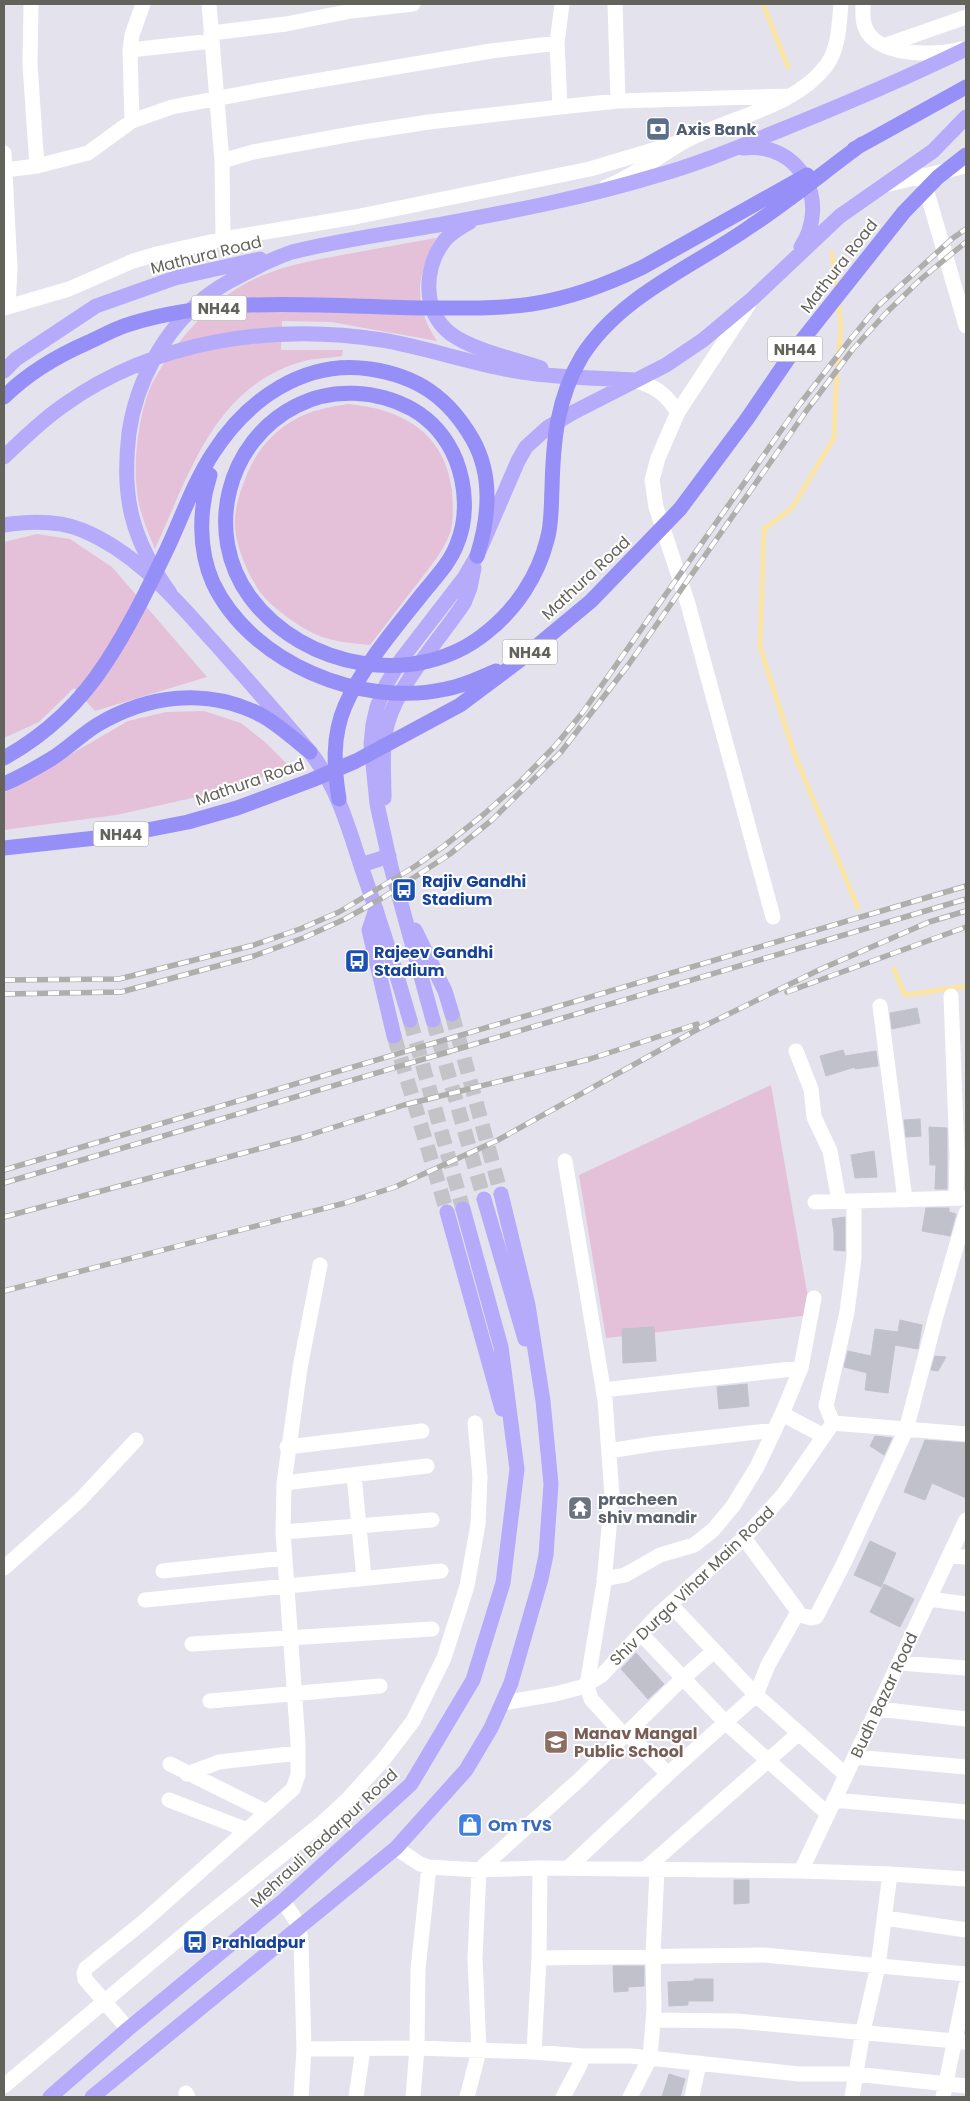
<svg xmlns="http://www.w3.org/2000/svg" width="970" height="2101" font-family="Poppins,sans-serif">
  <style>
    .green { fill: #e4c0d9 }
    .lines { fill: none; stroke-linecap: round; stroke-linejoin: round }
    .stream { stroke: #fbe5a5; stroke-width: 5 }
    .building { fill: #c1c1cb; stroke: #c1c1d1 }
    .major-tunnel { stroke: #c4c3c8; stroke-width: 15; stroke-dasharray: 15 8; stroke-linecap: butt }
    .minor { stroke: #fff; stroke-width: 15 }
    .major { stroke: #b6aafb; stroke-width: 15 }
    .highway { stroke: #958ff7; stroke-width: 15 }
    .rail-casing { stroke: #afaead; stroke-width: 5.5 }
    .rail { stroke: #fff; stroke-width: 4; stroke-dasharray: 11; stroke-linecap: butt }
    .labels { text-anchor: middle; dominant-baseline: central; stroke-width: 4; stroke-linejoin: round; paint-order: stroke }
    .shield { fill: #fff; stroke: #92918c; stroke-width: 1 }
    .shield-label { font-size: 15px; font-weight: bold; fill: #63625b }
    .service-label { font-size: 16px; font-weight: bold; fill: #4e5e75; stroke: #fff; text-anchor: start }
    .street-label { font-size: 16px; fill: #63625b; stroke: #fff }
    .transit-label { font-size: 16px; font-weight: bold; fill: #164399; stroke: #fff; text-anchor: start }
    .worship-label { font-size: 16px; font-weight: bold; fill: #5b616d; stroke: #fff; text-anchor: start }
    .education-label { font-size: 16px; font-weight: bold; fill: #785e54; stroke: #fff; text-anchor: start }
    .shop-label { font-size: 16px; font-weight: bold; fill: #366cbe; stroke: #fff; text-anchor: start }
  </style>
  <rect width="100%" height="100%" fill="#e4e3ed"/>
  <path class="green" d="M436,238C416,275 413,305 437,341L331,322L282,321L281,350H343L342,356C330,358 316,358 304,361C214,386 190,473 155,549C147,530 139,512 137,491C133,460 139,408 154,380C177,338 217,294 261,276C287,265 315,260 342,255C373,249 404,244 436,238Z
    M348,404C402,409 445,432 452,491C453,504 454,520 450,533C443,552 429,568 417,584C401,604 386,625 370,645C351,643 332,642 315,634C298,626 271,607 260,592C247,573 233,541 235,517C236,504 241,489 246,477C255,453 271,433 294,420C311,410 330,407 348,404Z
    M37,534L70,539L112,567L207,677L95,711L74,688L39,722L4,738V542Z
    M204,711L241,723L266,743L290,767L219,792L116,815L4,830V793L128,721L166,712Z
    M771,1085L811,1315L606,1338L579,1175Z"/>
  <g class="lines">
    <path class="stream" d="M763,4L788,67
      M832,253L837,291
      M838,300L841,326L836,388L834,438L792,508L764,529L760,647L794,753L858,908
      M894,969L905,995L966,986"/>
  </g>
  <path class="building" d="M917,1008L920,1023L892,1029L890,1013Z
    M843,1050L845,1056L876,1051L878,1066L855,1069V1067L826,1076L820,1056Z
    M920,1119L921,1136L906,1137L904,1120Z
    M929,1127L947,1128V1189H935L936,1165H930Z
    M874,1151L877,1177L855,1178L851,1155Z
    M926,1208H949V1212L956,1214L950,1236L922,1231Z
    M845,1217V1251L834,1250V1232L832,1219Z
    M900,1320L922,1325L918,1349L895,1345L888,1393L865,1390L867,1373L844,1367L848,1351L871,1356L875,1329L898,1332Z
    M654,1327L656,1361L623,1363L622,1329Z
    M935,1356L946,1357L938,1371L931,1370Z
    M747,1384L749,1406L719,1409L717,1387Z
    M875,1436L892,1438L884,1455L870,1446Z
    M925,1440L966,1443V1498L932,1483L925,1500L904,1492Z
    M870,1541L896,1553L881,1587L854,1575Z
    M884,1584L914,1599L900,1627L870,1612Z
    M636,1653L664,1684L648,1699L621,1669Z
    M734,1880H749V1903L734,1904Z
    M613,1966H644V1986L628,1987V1991L614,1992Z
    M694,1979H713V2001H688V2005L669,2006L668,1982L694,1981Z
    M669,2074L685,2079L680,2097H662Z"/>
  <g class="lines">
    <path class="major-tunnel" d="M452,1014L501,1194
      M410,1020L463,1209
      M433,1020L484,1199
      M394,1036L447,1212"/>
    <path class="minor" d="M31,4L30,65L37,166
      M209,4L222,161
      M615,4L618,101
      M863,4C863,11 862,20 865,27C876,57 935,56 961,49
      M211,33L286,24L351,11L413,4
      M886,45L966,17
      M130,50L212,41
      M560,107L557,43L562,4
      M132,121L130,50L132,35L143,4
      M4,153L10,269L8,307
      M5,170L37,166L88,153L132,121L172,107L267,89L491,51L557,43
      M922,175L966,326
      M885,185L966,166
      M606,187C634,176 659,156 685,141C730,117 794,108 826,66C839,49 839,24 841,4
      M223,239L222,161L253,152L357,133L429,122L560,107L618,101L790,96
      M749,304L678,412L658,458L652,480L656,507L688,604L773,917
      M4,308L69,289L133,261L157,254L223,239L355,217L590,169L687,140
      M637,381C657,387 666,395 678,412
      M951,996L957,1155L956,1198
      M880,1006L905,1200
      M796,1051L811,1089L814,1117L830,1151L839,1201
      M565,1161L605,1400L612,1495L604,1583L587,1685L591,1699L622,1733L633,1739L668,1774
      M815,1202L965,1198
      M603,1390L801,1368
      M782,1414L824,1436
      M833,1423L826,1406L847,1312L854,1258V1201
      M287,1447L422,1431
      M609,1451L652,1444L775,1430
      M354,1475L364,1578
      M284,1483L427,1466
      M283,1532L432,1520
      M949,1556L966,1557
      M4,1568L80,1500L136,1440
      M163,1571L285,1558
      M604,1579L625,1575L660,1555L694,1545L713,1530L733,1506L757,1467L782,1414L801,1368L814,1298
      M929,1599L966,1604
      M145,1600L441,1571
      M670,1604L756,1695L846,1775
      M797,1614L811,1618L816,1617L843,1565L906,1430L936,1316L966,1213
      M641,1634L725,1722L828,1814
      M192,1644L432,1629
      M899,1663L966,1668
      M210,1701L380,1686
      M503,1703L555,1694L582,1687L602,1675L659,1614L744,1538L783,1495L833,1423L966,1434
      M878,1709L966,1719
      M855,1757L966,1767
      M170,1764L267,1812
      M187,1774L219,1762L298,1753
      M169,1800L247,1830
      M834,1800L966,1812
      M396,1848L420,1864L429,1867L479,1870L540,1868L801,1871L890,1874L966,1879
      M568,1868L668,1774L756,1695L768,1665L797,1614V1610L744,1538
      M645,1869L799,1733
      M801,1871L966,1520
      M283,1901L299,1925L301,1943L304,2049L301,2097
      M885,1918L966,1930
      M539,1958L764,1955L966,1974
      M654,2020L737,2021L966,2042
      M128,2029L85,1979L84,1973L86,1968L142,1923L293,1789L298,1775V1743L283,1532L284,1483L300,1368L320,1265
      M304,2049L417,2048L534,2052L582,2056H631L799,2074H855L966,2086
      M534,2052L539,1958L540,1868
      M4,2086L200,1921L322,1823L347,1800L384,1759L413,1721L444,1658L467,1586L478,1524L480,1477L475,1423
      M186,2093L188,2097
      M356,2097L363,2049
      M413,2097L417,2048L418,1969L429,1867
      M467,2097L479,2051L475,1958L479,1870L579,1780L682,1679L714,1651
      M563,2097L580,2065L582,2056
      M630,2097L650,2058L654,2009L653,1956L657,1869
      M692,2097L699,2063
      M852,2097L863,2031L878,1966L890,1874
      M943,2097L966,1986"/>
    <path class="major" d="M743,148C800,141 831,201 801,247
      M470,222C461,227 452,232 445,240C424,266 421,311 451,334C473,350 514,359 541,368
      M4,371L16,359L96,306L175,278L260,259
      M4,457C23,439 42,420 64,405C155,340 273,323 382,340C429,348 475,365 522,372C560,378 598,378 636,380
      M4,525C30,521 57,520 82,530C136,552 174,598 212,640C245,677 278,714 310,752C337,786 348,826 361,866C379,917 395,968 410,1020
      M170,593C132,540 121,498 129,433C136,383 163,332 202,300C217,287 237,277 255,268C267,262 280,256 292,252C341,240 393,233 443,224C514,211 586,197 655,176C699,164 741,146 783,129C845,104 906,78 966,49
      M384,798C384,773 381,746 388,722C399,683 441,638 464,603L470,588L474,568
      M361,865L389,856
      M376,909L369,930L394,1036
      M415,930L445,991L452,1014
      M433,1020L391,867L377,804L371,744L373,725L377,707L386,685L400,661L464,578L477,556L518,461L526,447L547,428L574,412L666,365L703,340L752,299L840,216L933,151L966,117
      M484,1199L525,1339
      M447,1212L502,1409
      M50,2097L128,2029L283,1901L411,1784L473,1680L503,1583L517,1469L501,1347L463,1209
      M92,2097L396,1848L466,1770L491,1728L511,1683L541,1579L546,1555L551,1484L543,1401L528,1305L501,1194"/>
    <path class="highway" d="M854,149L966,87
      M4,397C27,374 59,355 89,342C102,336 116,328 130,324C225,294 329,307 427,308C462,308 497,309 532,304C571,298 608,284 643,267L807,175
      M210,475C199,509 198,549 213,583C251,663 361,708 446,689C464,686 479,678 496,671
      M4,758C47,734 81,702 107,661C130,626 149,586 167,549C182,517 194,482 213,453C247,400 304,359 370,369C418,376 449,398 473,440C493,476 489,518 477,556
      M4,784C20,777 36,768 51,759C67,749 81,735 97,725C147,695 207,687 261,715C279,725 294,739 310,752
      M339,799C334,768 332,736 345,706C361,668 397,626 423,593C435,578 450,563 457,544C468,518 466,486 456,460C447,438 433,421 412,409C377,390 332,387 296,406C227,441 203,533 250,597C303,669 417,690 487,632C516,609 538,576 547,540C552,524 551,505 552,489C553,441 557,398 582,356C621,295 693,267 751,226C789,201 825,171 862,144
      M4,848L105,837L147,830L188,822L237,808L312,780L356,761L460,705L520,660L591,601L680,509L747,419L792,353L904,212L938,177L966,155"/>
    <defs>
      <path id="rail" d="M4,980L119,979L254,945L300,929L339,912L414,867L444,846L483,815L520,782L555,746L583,712L799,405L850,340L878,306L953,238L966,229
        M787,992L966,927
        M4,994L121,992L254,956L303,938L345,919L384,897L450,854L492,820L561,752L629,664L807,410L853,349L887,312L921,279L966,242
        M4,1170L966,886
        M4,1183L966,899
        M4,1217L303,1137L404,1105L590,1059L697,1024
        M4,1291L345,1203L395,1187L498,1140L698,1029L821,969L929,922L966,911"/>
    </defs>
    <use href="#rail" class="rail-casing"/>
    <use href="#rail" class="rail"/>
  </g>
  <defs>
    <symbol id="bank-square" viewBox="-11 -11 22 22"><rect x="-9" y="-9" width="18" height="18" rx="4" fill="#5c6f8a" stroke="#fff"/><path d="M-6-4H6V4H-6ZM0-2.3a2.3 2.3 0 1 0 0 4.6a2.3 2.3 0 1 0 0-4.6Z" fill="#fff"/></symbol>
    <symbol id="bus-square" viewBox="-11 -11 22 22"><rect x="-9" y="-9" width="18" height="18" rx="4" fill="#1a4fb4" stroke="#fff"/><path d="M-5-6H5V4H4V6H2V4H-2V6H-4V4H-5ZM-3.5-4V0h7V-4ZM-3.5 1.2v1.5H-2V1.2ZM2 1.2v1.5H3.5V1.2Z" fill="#fff"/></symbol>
    <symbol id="temple-square" viewBox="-11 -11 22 22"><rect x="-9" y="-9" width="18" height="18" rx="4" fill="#6b7280" stroke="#fff"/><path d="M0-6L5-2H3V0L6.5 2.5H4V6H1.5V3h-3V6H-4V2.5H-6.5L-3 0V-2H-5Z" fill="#fff"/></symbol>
    <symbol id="school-square" viewBox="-11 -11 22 22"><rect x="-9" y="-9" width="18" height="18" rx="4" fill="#8d6e63" stroke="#fff"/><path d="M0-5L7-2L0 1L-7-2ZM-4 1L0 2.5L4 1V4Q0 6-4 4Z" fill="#fff"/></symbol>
    <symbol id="shop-square" viewBox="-11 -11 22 22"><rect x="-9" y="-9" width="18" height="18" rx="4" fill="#3f7fe0" stroke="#fff"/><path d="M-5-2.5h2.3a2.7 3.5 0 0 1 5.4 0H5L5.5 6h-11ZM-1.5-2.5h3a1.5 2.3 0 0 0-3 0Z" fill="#fff"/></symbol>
  </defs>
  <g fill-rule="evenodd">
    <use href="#bank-square" x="644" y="115" width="28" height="28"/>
    <use href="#bus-square" x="390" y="876" width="28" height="28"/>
    <use href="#bus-square" x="343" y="947" width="28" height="28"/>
    <use href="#temple-square" x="566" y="1494" width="28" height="28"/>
    <use href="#school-square" x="542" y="1728" width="28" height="28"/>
    <use href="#shop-square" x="456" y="1811" width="28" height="28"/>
    <use href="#bus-square" x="181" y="1928" width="28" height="28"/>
  </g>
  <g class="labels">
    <g class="shield">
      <rect x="191.5" y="295.5" width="55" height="25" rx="4"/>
      <rect x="767.5" y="336.5" width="55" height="25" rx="4"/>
      <rect x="502.5" y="639.5" width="55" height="25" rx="4"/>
      <rect x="93.5" y="821.5" width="55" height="25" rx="4"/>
    </g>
    <g class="shield-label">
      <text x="219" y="308">NH44</text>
      <text x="795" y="349">NH44</text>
      <text x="530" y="652">NH44</text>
      <text x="121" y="834">NH44</text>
    </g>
    <g class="service-label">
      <text x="676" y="129">Axis Bank</text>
    </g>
    <g class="street-label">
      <text transform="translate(206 255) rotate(-14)">Mathura Road</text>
      <text transform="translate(839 266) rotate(-52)">Mathura Road</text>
      <text transform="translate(586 578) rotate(-43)">Mathura Road</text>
      <text transform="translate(250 782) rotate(-19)">Mathura Road</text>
      <text transform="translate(692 1586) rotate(-44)">Shiv Durga Vihar Main Road</text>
      <text transform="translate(884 1695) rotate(-65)">Budh Bazar Road</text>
      <text transform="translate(324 1838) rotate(-43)">Mehrauli Badarpur Road</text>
    </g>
    <g class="transit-label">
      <text x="422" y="881">Rajiv Gandhi<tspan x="422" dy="18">Stadium</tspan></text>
      <text x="374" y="952">Rajeev Gandhi<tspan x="374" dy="18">Stadium</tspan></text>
      <text x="212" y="1942">Prahladpur</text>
    </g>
    <g class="worship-label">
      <text x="598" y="1499">pracheen<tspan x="598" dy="18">shiv mandir</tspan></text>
    </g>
    <g class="education-label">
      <text x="574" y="1733">Manav Mangal<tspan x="574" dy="18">Public School</tspan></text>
    </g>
    <g class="shop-label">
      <text x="488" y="1825">Om TVS</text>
    </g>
  </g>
  <rect width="970" height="2101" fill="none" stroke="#63625b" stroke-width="10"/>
</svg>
